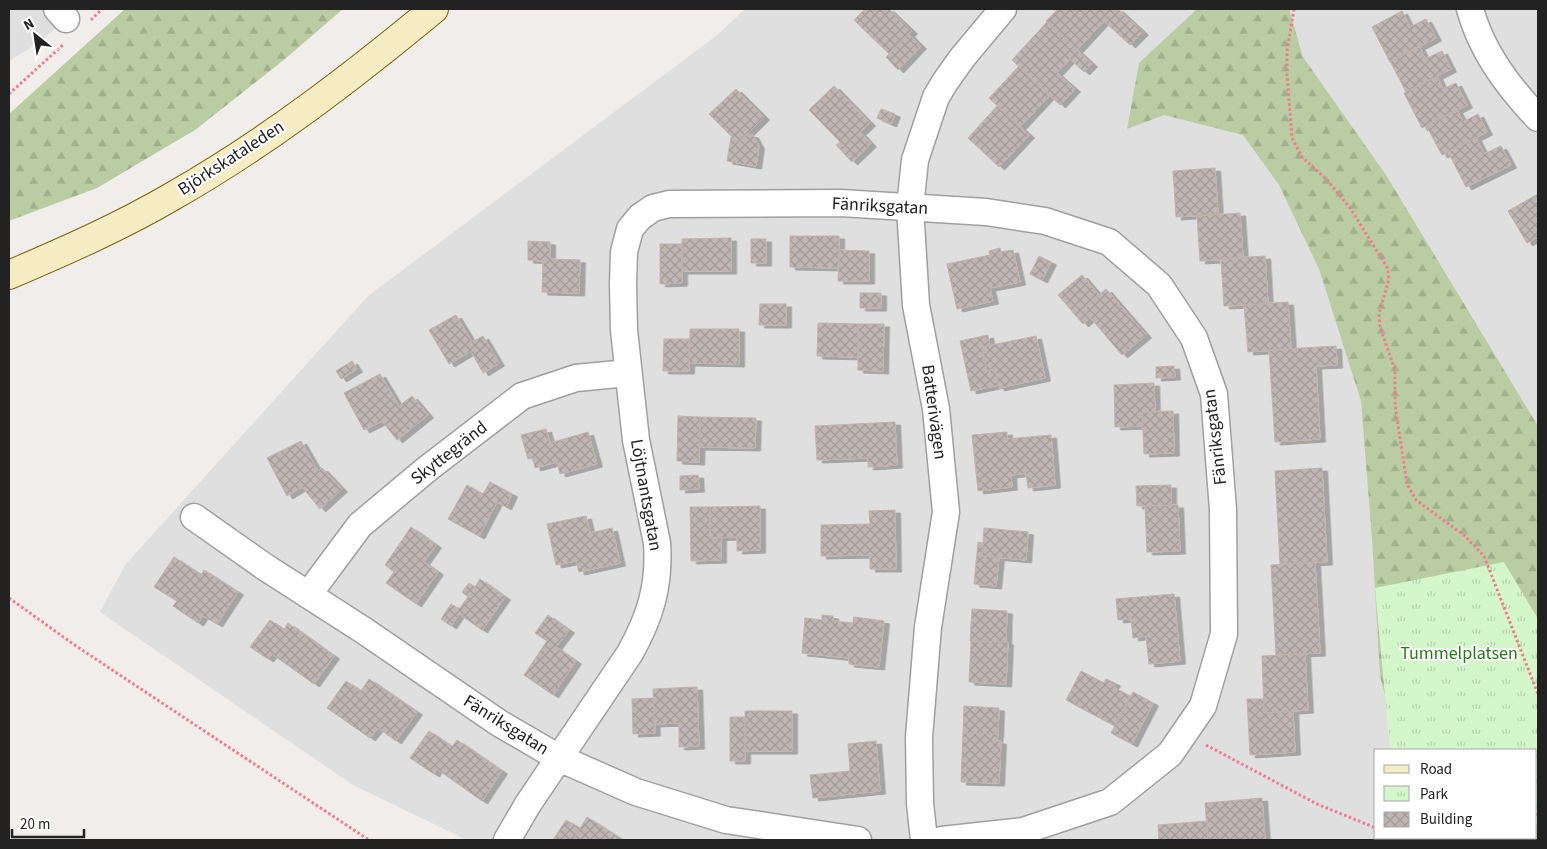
<svg xmlns="http://www.w3.org/2000/svg" width="1547" height="849" font-family="'Source Sans 3',sans-serif">
  <style>
    .residential { fill: #e0dfdf; fill-rule: evenodd }
    .forest { fill: url(#forest-firs) }
    .park { fill: url(#park-tufts) }
    .building { fill: url(#building-cross-hatch); stroke: #c2b1ad; filter: url(#shadow) }
    .lines { fill: none; stroke-linecap: round; stroke-linejoin: round }
    .street-casing { stroke: #9f9f9f; stroke-width: 29 }
    .secondary-casing { stroke: #75660d; stroke-width: 30 }
    .path { stroke: #f17b8d; stroke-width: 3; stroke-dasharray: 2.5 2.5; stroke-linecap: butt }
    .street { stroke: #fff; stroke-width: 26 }
    .secondary { stroke: #f6ecc3; stroke-width: 28 }
    .labels { text-anchor: middle; dominant-baseline: central; stroke-width: 4; stroke-linejoin: round; paint-order: stroke }
    .street-label { font-size: 18px; fill: #222; stroke: #fff }
    .park-label { font-size: 18px; fill: #267c14; stroke: #fff }
  </style>
  <defs>
    <pattern id="forest-firs" width="22" height="20" patternUnits="userSpaceOnUse" patternTransform="scale(1.25)"><rect width="22" height="20" fill="#bacda2"/><path d="M5 1l3.5 6h-7zM16 11l3.5 6h-7z" fill="#a0b08b"/></pattern>
    <pattern id="park-tufts" width="24" height="20" patternUnits="userSpaceOnUse" patternTransform="scale(1.25)"><rect width="24" height="20" fill="#d3f7cb"/><path d="M3 7l-1-3M5 7V3M7 7l1-3M15 17l-1-3M17 17v-4M19 17l1-3" fill="none" stroke="#b5d3ae"/></pattern>
    <pattern id="building-cross-hatch" width="8" height="8" patternUnits="userSpaceOnUse" patternTransform="scale(1.25)"><rect width="8" height="8" fill="#bfb5b2"/><path d="M0 0l8 8M0 8l8-8" fill="none" stroke="#a49b99"/></pattern>
    <filter id="shadow"><feDropShadow dx="5.5" dy="3" stdDeviation="0" flood-color="#0004"/></filter>
  </defs>
  <rect width="100%" height="100%" fill="#f1edea"/>
  <path class="residential" d="M9,9H75L43,40L9,61Z
    M745,9H1538V840H467L353,785L100,612L125,565L368,296L716,36ZM1376,750H1536V838H1376Z"/>
  <path class="forest" d="M125,9H343L285,59L195,130L97,188L9,221V114Z
    M1197,9H1289L1303,57L1386,175L1538,426V840H1382L1383,838H1536V750L1395,733L1380,676L1372,539L1361,401L1319,269L1279,185L1243,135L1164,115L1127,129L1139,63Z"/>
  <path class="park" d="M1504,562L1538,619V823L1536,824V750H1390L1375,588Z"/>
  <path class="building" d="M865,9H889L912,31L889,54L854,20Z
    M1058,9H1118L1143,32L1130,45L1104,21L1077,50L1046,21Z
    M1402,11L1410,27L1426,19L1436,38L1390,62L1372,27Z
    M1047,22L1092,64L1084,72L1070,59L1057,73L1075,89L1060,105L1012,60Z
    M909,34L921,46L898,70L886,57Z
    M1419,46L1425,59L1442,51L1451,69L1406,92L1390,61Z
    M1019,66L1050,95L1020,127L989,98Z
    M1437,76L1443,89L1456,83L1467,105L1422,128L1404,93Z
    M834,86L870,123L845,147L809,110Z
    M736,89L764,117L738,143L709,114Z
    M997,106L1029,135L999,167L968,138Z
    M881,109L895,114L891,124L877,118Z
    M1457,110L1463,122L1478,114L1487,132L1442,155L1426,125Z
    M860,132L871,144L852,162L836,145L840,142L845,147Z
    M746,134L753,135L759,146L756,166L727,161L731,137L738,143Z
    M1476,138L1484,154L1501,146L1511,165L1466,187L1448,152Z
    M1215,168L1218,214L1176,217L1173,171Z
    M1538,194V237L1527,243L1508,211Z
    M1240,213L1243,258L1200,261L1197,216Z
    M790,236H839V268L790,267Z
    M731,238V271H682V239Z
    M751,239H766V263H751Z
    M528,241L550,242V259L580,260L579,293L542,292L543,261L528,260Z
    M660,244H682V283L660,284Z
    M1000,248L1001,252L1013,250L1020,282L990,288L993,301L957,309L947,264L990,255L989,251Z
    M839,250L869,251V281H838Z
    M1039,256L1051,262L1042,280L1030,274Z
    M1265,256L1268,304L1224,306L1221,259Z
    M1082,275L1100,296L1083,309L1090,318L1083,324L1058,295Z
    M1106,289L1146,335L1122,355L1083,309Z
    M860,293H881V308H860Z
    M1288,302L1291,349L1248,352L1244,305Z
    M760,304H786V325H759Z
    M456,315L472,342L483,336L499,363L483,373L471,351L449,364L429,330Z
    M818,323L858,324V357L817,356Z
    M858,324H884L883,371L858,370Z
    M690,329H739V364L689,363Z
    M988,335L990,345L982,347L987,371L995,369L999,385L971,391L960,341Z
    M1036,336L1045,378L999,388L995,369L987,371L982,347Z
    M664,339H689V371H663Z
    M1336,346L1337,365L1316,366L1320,439L1275,442L1269,350Z
    M352,361L357,369L341,379L336,371Z
    M1174,366L1175,377L1156,378V367Z
    M380,374L399,406L412,396L428,415L397,440L382,421L364,430L344,393Z
    M1154,383L1155,412H1142L1143,426L1115,427L1114,385Z
    M1173,411L1174,453L1144,454L1142,412Z
    M678,416L700,417L699,462L677,461Z
    M700,417L756,418L755,448L699,447Z
    M895,422L897,465L868,467V458L817,460L815,426Z
    M546,429L550,443L588,432L597,464L560,474L557,462L535,468L533,458L528,459L521,435Z
    M1007,432V439L1051,435L1055,485L1028,488L1026,473L1011,475L1012,487L978,491L972,435Z
    M301,441L318,471L322,468L342,489L320,509L302,487L287,496L267,458Z
    M1322,468L1327,562L1280,564L1275,471Z
    M698,475L699,489L680,490V476Z
    M490,482L512,494L506,507L497,502L479,536L448,519L467,485L483,494Z
    M1171,485V505L1137,506L1136,486Z
    M1178,505L1180,551L1147,552L1145,506Z
    M760,506V550L737,551V537L710,538V507Z
    M690,507H710V538L721,537V560L691,561Z
    M895,510L896,569H870V555L821,556V525L870,524L869,511Z
    M586,516L590,533L612,528L620,563L579,572L576,561L556,565L547,524Z
    M411,527L436,545L424,562L438,572L416,604L386,583L394,572L385,565Z
    M984,528L1028,532L1026,560L982,556Z
    M978,542L983,543L982,556L999,557L996,586L974,584Z
    M174,557L201,575L204,570L238,592L217,624L203,616L198,623L173,606L177,601L154,587Z
    M1315,562L1320,653L1276,655L1271,565Z
    M480,579L505,597L482,630L459,614L451,626L441,619L451,604L459,609L468,597L462,592L469,583L475,587Z
    M1174,594L1180,661L1149,664L1146,636L1133,638L1131,619L1118,620L1116,599Z
    M972,609L1007,611L1006,642L970,641Z
    M548,615L569,630L556,647L576,661L553,695L524,675L547,641L535,633Z
    M822,615L833,616V621L853,623L854,617L884,621L879,667L849,664V658L802,653L805,618L822,620Z
    M270,620L284,630L288,623L334,656L314,684L272,654L268,659L250,647Z
    M971,641L1008,642L1006,684L969,682Z
    M1305,654L1308,710L1264,713L1262,656Z
    M1081,671L1104,683L1106,679L1115,683L1113,687L1130,696L1115,726L1066,700Z
    M369,679L417,712L396,741L378,728L370,738L327,708L346,681L361,691Z
    M697,687L699,746L679,747V723L654,724L653,689Z
    M1133,692L1153,703L1132,744L1111,733Z
    M653,698L655,733L633,734L632,699Z
    M1247,699H1264V713L1293,711L1295,752L1250,755Z
    M964,706L999,708L998,734L963,733Z
    M745,711H792V751H745Z
    M730,717H745V761H730Z
    M429,731L452,747L457,740L502,771L482,801L437,769L434,774L410,758Z
    M963,733L998,734L997,741H1001L999,783L961,782Z
    M876,741L880,791L813,798L810,775L850,771L848,744Z
    M1262,798L1265,840H1208L1205,803Z
    M587,817L623,840H573Z
    M566,820L580,828L573,840H553Z
    M1207,821L1208,840H1159L1158,825Z"/>
  <g class="lines">
    <defs>
      <path id="street" d="M57,9L66,19
        M1470,9C1481,50 1509,88 1538,118
        M194,517L265,567L363,630L499,723L559,758L636,792L726,820L858,840
        M308,595L360,525L427,469L522,396L576,378L628,373
        M507,840L528,804L630,653C650,617 660,586 657,543L636,440L624,330L623,284L624,252L630,229L640,217L653,208L669,204L841,203L986,212L1045,221L1109,242L1159,285L1194,338L1214,394L1223,510L1224,634L1203,706L1170,754L1110,802L1023,831L942,840
        M924,840L920,803L919,737L928,627L946,512L936,409L916,305L910,207L915,160L936,97L945,82L962,58L1003,9"/>
      <path id="secondary" d="M9,275C65,251 120,227 173,196C266,143 352,77 434,9"/>
    </defs>
    <use href="#street" class="street-casing"/>
    <use href="#secondary" class="secondary-casing"/>
    <path class="path" d="M1294,9L1287,51V75L1292,138L1302,157L1327,180L1350,208L1387,267L1389,279L1379,314L1380,327L1395,370V405L1407,484L1416,500L1465,536L1484,556L1538,694
      M91,20L102,9
      M9,94L64,44
      M9,598L76,646L369,840
      M1206,745L1317,804L1376,828
      M1536,815L1538,814"/>
    <use href="#street" class="street"/>
    <use href="#secondary" class="secondary"/>
  </g>
  <g class="labels">
    <g class="street-label">
      <text transform="translate(231 158) rotate(-33)">Björkskataleden</text>
      <text transform="translate(880 206) rotate(3)">Fänriksgatan</text>
      <text transform="translate(934 412) rotate(82)">Batterivägen</text>
      <text transform="translate(1215 437) rotate(-97)">Fänriksgatan</text>
      <text transform="translate(449 453) rotate(-38)">Skyttegränd</text>
      <text transform="translate(646 495) rotate(80)">Löjtnantsgatan</text>
      <text transform="translate(506 725) rotate(32)">Fänriksgatan</text>
    </g>
    <g class="park-label">
      <text x="1459" y="653">Tummelplatsen</text>
    </g>
  </g>
  <rect width="1547" height="849" fill="none" stroke="#222222" stroke-width="20"/>
  <rect x="1374" y="749" width="162" height="90" fill="#ffffff" stroke="#a7a7a7"/>
  <rect x="1384" y="765" width="25" height="8" fill="#f6ecc3" stroke="#a7a7a7"/>
  <text x="1420" y="774" font-size="15" fill="#222222">Road</text>
  <rect x="1384" y="786" width="25" height="15" fill="url(#park-tufts)" stroke="#a7a7a7"/>
  <text x="1420" y="799" font-size="15" fill="#222222">Park</text>
  <rect x="1384" y="812" width="25" height="15" fill="url(#building-cross-hatch)" stroke="#a7a7a7"/>
  <text x="1420" y="824" font-size="15" fill="#222222">Building</text>
  <g transform="translate(35 35) rotate(330)" stroke="#ffffff" stroke-width="4" paint-order="stroke">
  <path d="M0-4L9 19L0 12L-9 19Z" fill="#222222"/>
  <text y="-8" font-size="14" font-weight="bold" text-anchor="middle" fill="#222222">N</text>
  </g>
  <path d="M12 829v8h72v-8" fill="none" stroke="#222222" stroke-width="2.5"/>
  <text x="20" y="829" font-size="15" fill="#222222" stroke="#ffffff" stroke-width="4" paint-order="stroke">20 m</text>
</svg>
